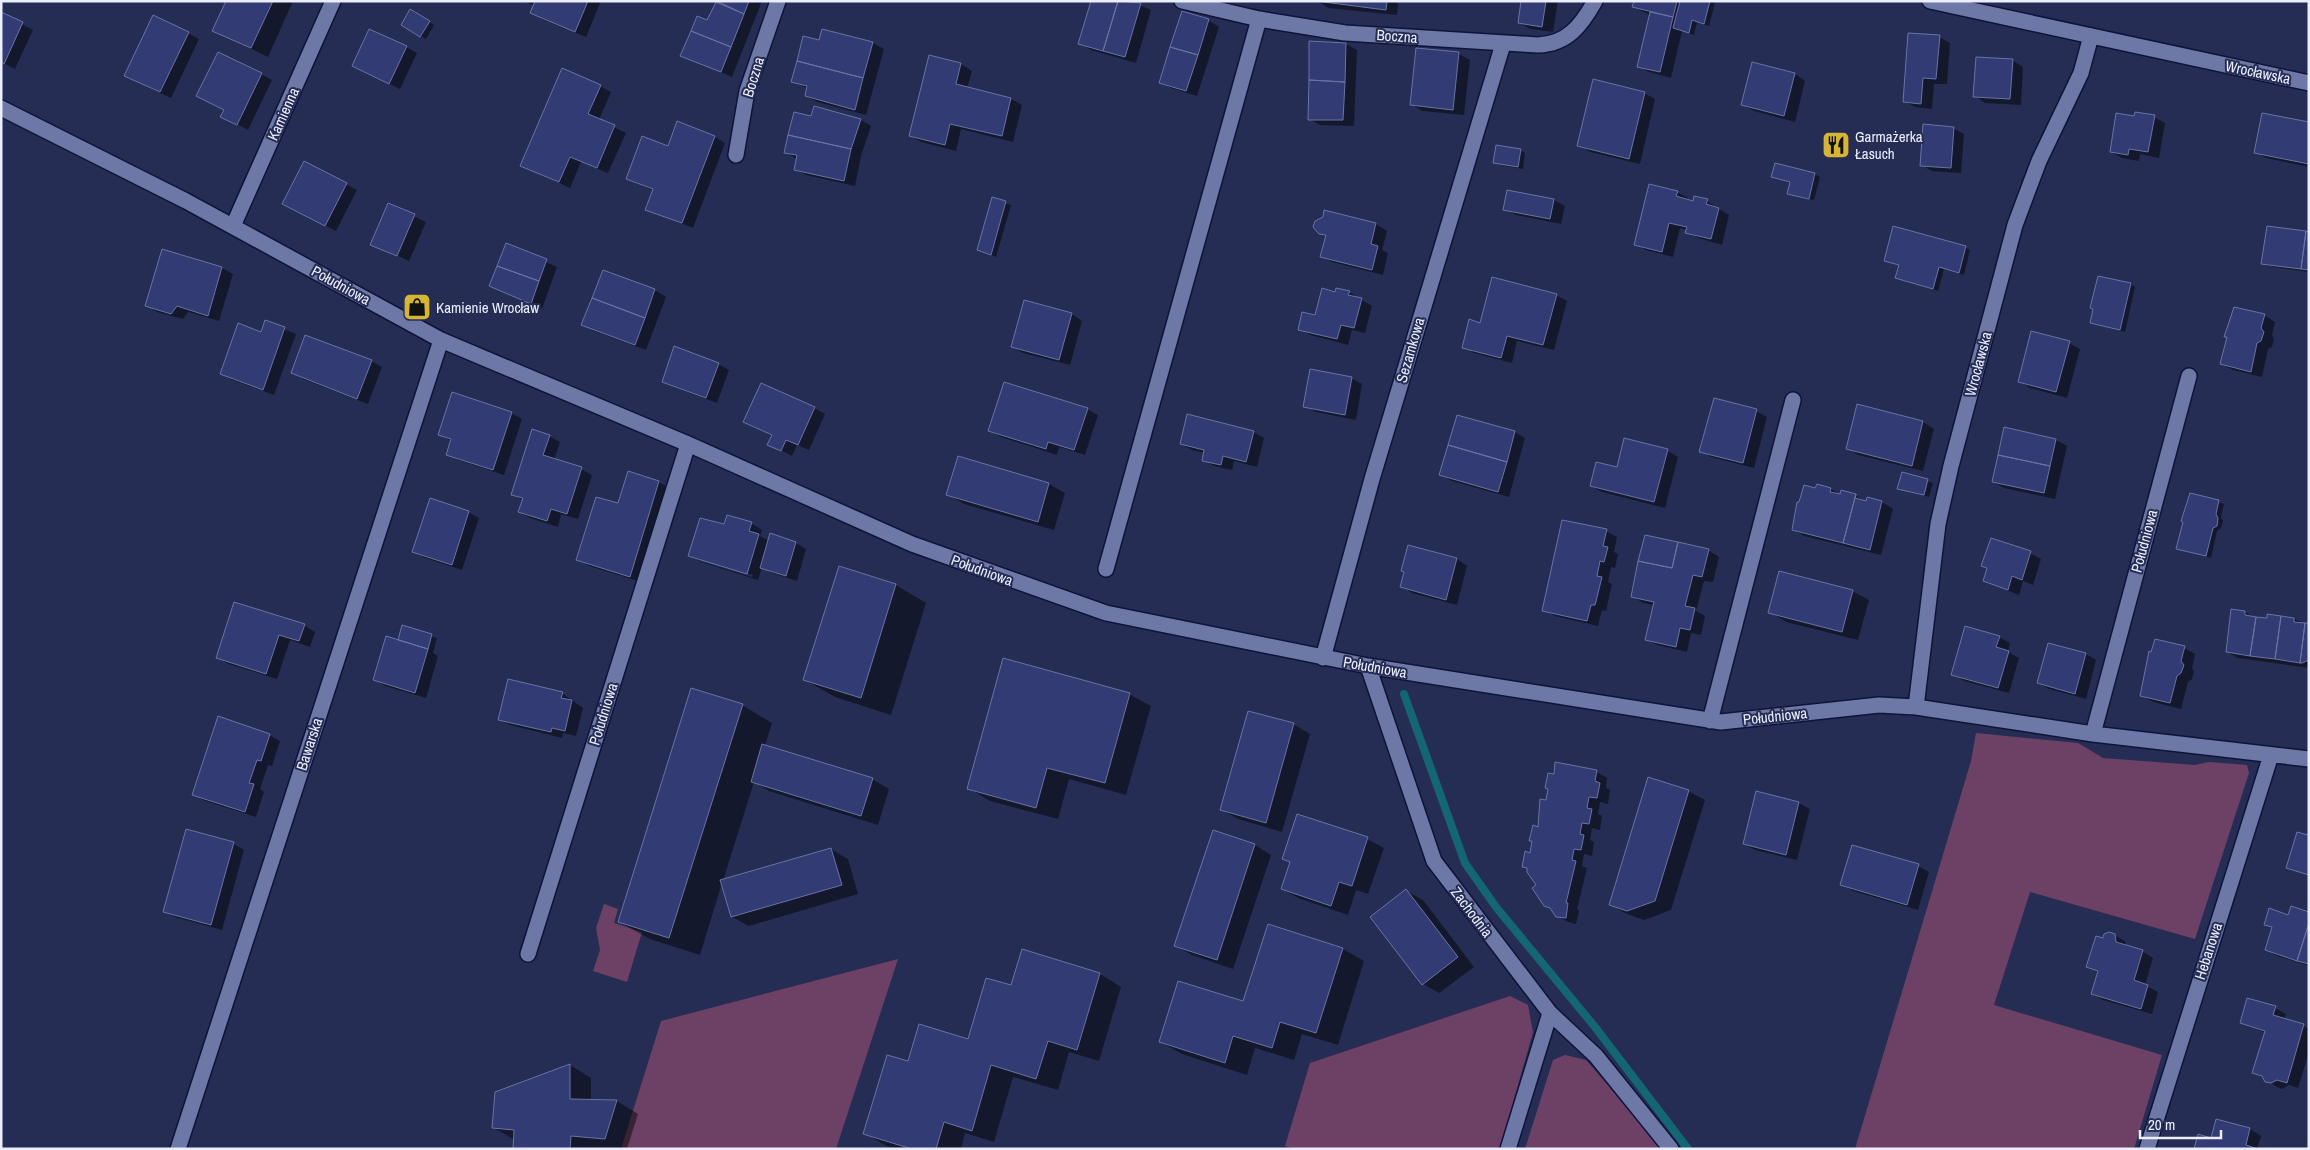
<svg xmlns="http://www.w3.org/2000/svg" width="2310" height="1150" font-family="'Archivo Narrow',sans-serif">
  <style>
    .green { fill: #6d4165 }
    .shadow { fill: #0007; fill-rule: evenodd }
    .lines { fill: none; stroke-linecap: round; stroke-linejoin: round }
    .stream { stroke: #146675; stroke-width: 8 }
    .building { fill: #323b73; stroke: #6a74a2 }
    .street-casing { stroke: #0f1339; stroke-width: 18 }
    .secondary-casing { stroke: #0f1339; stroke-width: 18 }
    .street { stroke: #6d78a6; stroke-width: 15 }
    .secondary { stroke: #6d78a6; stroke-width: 15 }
    .labels { text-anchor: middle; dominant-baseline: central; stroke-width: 4; stroke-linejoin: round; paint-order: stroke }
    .street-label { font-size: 15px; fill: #eaeefe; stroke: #262d54 }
    .poi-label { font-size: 15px; fill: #eaeefe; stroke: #262d54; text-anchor: start }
  </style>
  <rect width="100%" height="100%" fill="#262d54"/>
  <path class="green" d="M1976,733L2078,743L2103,758L2195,765L2209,762L2247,765L2249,773L2195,939L2030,892L1994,1005L2162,1055L2134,1149H1855L1971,761Z
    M604,904L618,909L614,923L642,932L627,982L593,971L600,950L596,928Z
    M898,959L836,1149H621L661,1021Z
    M1510,996L1528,1005L1533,1032L1500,1149H1294L1285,1146L1310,1063Z
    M1565,1055L1586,1060L1664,1149H1525L1553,1060Z"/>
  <path class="shadow" d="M227,1H293L268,57L214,30Z
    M524,1H601L586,37L542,19L531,12L534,6Z
    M718,1H762L732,77L682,55L708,22Z
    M1092,1H1131L1151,10L1136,63L1091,50L1080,43Z
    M1318,1H1394L1398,4L1397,15L1328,8Z
    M1523,1H1558L1553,32L1530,29L1520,23Z
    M1635,1H1711L1715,3L1709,26L1697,22L1694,35L1682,31L1671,78L1649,72L1638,66L1650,15L1634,7Z
    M411,11L434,25L426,39L402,25Z
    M1,13L33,30L15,69L1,62Z
    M1208,20L1219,27L1197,96L1171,88L1160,82Z
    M823,30L873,43L884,49L866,115L817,102L806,96L808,89L793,81L820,41Z
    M188,33L199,39L171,98L137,82Z
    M1939,37L1950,43L1947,84H1934L1932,109L1915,107L1904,101Z
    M1346,44L1357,50L1354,126L1320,125L1309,119Z
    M406,47L417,53L400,89L353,66Z
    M1459,54L1470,60L1464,115L1422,111L1411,104Z
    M930,57L961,64L972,71L967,88L1011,99L1022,105L1013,142L961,129L956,151L921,142L910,136Z
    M2012,60L2023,67L2021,105L1985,103L1975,96Z
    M261,74L272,80L248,130L231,121Z
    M1795,74L1805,81L1795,122L1754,111L1743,105Z
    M600,86L611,92L599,120L626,133L608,173L581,162L570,188L522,165Z
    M1644,93L1655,99L1640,164L1590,152L1579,145Z
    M2135,117H2154L2165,123L2159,158L2140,154L2139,161L2122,158L2111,152Z
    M812,118L861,120L871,126L861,156L855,186L806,175L795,169L797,159L785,152Z
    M2309,123V167L2266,158L2256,152Z
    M1953,128L1964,134L1961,173L1932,171L1921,165Z
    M715,137L725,143L693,228L647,209L654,191L627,179L669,148Z
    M1520,150L1525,153L1523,169L1499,165L1494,162Z
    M1815,174L1820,177L1814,200L1794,196L1789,193L1791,183L1773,177Z
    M346,184L357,190L336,231L295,210Z
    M1508,191L1554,200L1565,206L1561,224L1516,215L1505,209Z
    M1677,192L1688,198L1687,201L1694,202L1707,201L1729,215L1722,245L1698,238L1687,232V230L1680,228L1673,257L1646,250L1635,244Z
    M993,199L1011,205L996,257L979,250Z
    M389,205L426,222L409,261L372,244Z
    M1325,211L1376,224L1387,231L1382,250L1388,253L1383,275L1332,262L1321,256L1327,236L1320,233Z
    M2309,233V272L2268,266L2263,264Z
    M506,245L557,267L542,309L490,286Z
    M1965,247L1970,250L1964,275L1944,269L1938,291L1897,278L1900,266L1885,260Z
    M162,251L222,268L233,274L219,321L188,312L183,319L157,312L146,305Z
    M604,271L655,290L666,297L646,350L594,331L583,324Z
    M2130,284L2135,287L2125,332L2092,322Z
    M1349,292L1372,306L1365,333L1352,330L1348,345L1310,335L1300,329L1316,317L1336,293Z
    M1556,295L1567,301L1554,350L1517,341L1512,363L1474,353L1463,347L1481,324Z
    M1072,314L1082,321L1070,365L1023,353L1012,347Z
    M2264,315L2275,322L2272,335L2274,339L2272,347L2268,349L2262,377L2233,370L2222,364Z
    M266,322L296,334L274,395L232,380L221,373L262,333Z
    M2069,343L2080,349L2067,398L2030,388L2019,381Z
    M371,361L382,367L368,404L303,379L292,373Z
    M718,364L729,370L717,403L674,387L663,381Z
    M1351,378L1362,384L1356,420L1316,412L1305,406Z
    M1858,406L1923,422L1934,429L1923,471L1858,455L1847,448Z
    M814,408L825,414L809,450L797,445L792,456L769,444Z
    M1087,409L1098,415L1085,455L1059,447L1057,455L1001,437L990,431Z
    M1756,411L1767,417L1754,468L1711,457L1701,451Z
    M511,413L522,419L504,475L458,460L447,454L451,441L439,434Z
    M1254,432L1264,438L1257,467L1234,461L1232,470L1214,466L1203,460L1205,453L1192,450L1181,444Z
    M1515,432L1525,438L1509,497L1452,481L1441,475Z
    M549,436L560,442L554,460L581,469L592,475L578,519L561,514L558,527L530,518L519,512L523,500L512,494Z
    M2056,440L2067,446L2055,499L2004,488L1993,482Z
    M1668,451L1678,457L1665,508L1602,492L1591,486L1618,468Z
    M629,473L659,482L670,489L641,582L589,566L578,559L619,505Z
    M1903,473L1933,483L1929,497L1899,488Z
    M1049,484L1065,493L1054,530L964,504L947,494Z
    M1817,486L1831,489L1841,495L1842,492L1856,496L1867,502L1868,499L1882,502L1893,509L1881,555L1804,536L1793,529Z
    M2191,494L2224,504L2221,517L2223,521L2221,528L2217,531L2211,558L2178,548Z
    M468,512L479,518L462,570L425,558L414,552Z
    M751,523L762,530L760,536L769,541L796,543L806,549L797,581L772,573L762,567L758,580L701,562L690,555L725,525ZM700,558L753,575L752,577L700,561Z
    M1606,531L1617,537L1614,552L1618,554L1615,568L1611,567L1608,582L1612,584L1606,611L1602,610L1598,626L1555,616L1544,610Z
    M1708,550L1719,557L1713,582L1704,581L1696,611L1705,616L1701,635L1691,633L1687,652L1657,645L1646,639L1654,605L1643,603L1632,596Z
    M2030,553L2041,559L2033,585L2023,581L2019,595L1984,581L1988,569L1983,566Z
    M1457,559L1467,566L1457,605L1412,593L1402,586Z
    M896,585L926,603L891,715L835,697L805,680Z
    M1852,591L1869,600L1858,640L1786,622L1770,612Z
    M2245,612L2255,618L2294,619L2309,625V668L2238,658L2227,652Z
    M304,625L315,632L310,647L290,640L277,679L228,664L217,657Z
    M403,627L437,638L433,653L438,656L426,698L385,686L374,679L405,643Z
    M1999,637L2010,643L2008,652L2019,658L2009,693L1964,681L1953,674Z
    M2184,648L2195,654L2192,668L2194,672L2192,679L2188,682L2181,709L2153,702L2142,696Z
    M2086,654L2096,660L2086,699L2049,689L2038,683Z
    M562,693L583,708L576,736L563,733L562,738L510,725L499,719Z
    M1129,694L1151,706L1126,795L1069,779L1058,819L990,801L968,788Z
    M742,705L772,723L765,746L872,779L889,789L878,825L769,791L754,782L723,881L831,849L848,859L858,894L749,926L732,917L722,883L700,955L650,939L619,922Z
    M1293,724L1310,734L1282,832L1238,819L1222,810Z
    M269,735L280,741L272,766L268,765L260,789L264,792L256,817L205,801L194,795Z
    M1597,772L1607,778L1606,788L1610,790L1608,804L1600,802L1598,814L1602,816L1600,830L1592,828L1590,840L1594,842L1592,856L1584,854L1582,866L1587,868L1577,909L1579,911L1576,924L1568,922L1557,916L1528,870L1523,866L1531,854L1533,842L1531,840L1539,828L1547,802Z
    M1688,791L1705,800L1671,910L1644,920L1627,914L1611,905Z
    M1757,793L1799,803L1810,809L1797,860L1755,850L1744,844Z
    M1367,839L1384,848L1368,894L1356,890L1348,915L1298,898L1282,889L1291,863L1283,858Z
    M234,844L244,850L222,930L175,917L164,911Z
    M1255,845L1271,855L1233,969L1192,955L1176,946Z
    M1918,866L1929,872L1918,910L1853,891L1842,884Z
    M1407,891L1423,900L1474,967L1439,993L1423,984Z
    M2309,913V966L2277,956L2266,950L2273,928L2265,924L2289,916Z
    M1269,925L1343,949L1364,961L1338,1045L1302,1034L1294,1060L1255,1048L1247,1075L1182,1054L1160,1042L1244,1003Z
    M2114,935L2125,941L2126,946L2142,951L2153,958L2145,985L2158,992L2152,1014L2103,1000L2092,994L2099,973L2088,967L2104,940Z
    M1100,974L1121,987L1099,1061L1069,1052L1058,1090L1013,1077L994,1142L965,1133L961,1149H897L886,1146L865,1133L969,1041L1012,987Z
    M2275,1008L2286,1014L2284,1020L2309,1028V1052L2298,1088L2289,1085L2282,1089L2277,1087L2254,1072L2266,1033L2241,1022Z
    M570,1065L591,1078V1100L617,1101L638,1114L627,1149H514L515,1140L494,1128Z
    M2217,1120L2250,1129L2261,1136L2257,1149L2212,1139Z"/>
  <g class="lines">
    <path class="stream" d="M1404,694L1465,863L1496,907L1595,1027L1688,1149"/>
  </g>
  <path class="building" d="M226,1H273L251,48L212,31Z
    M535,1H588L575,32L530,13Z
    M717,1H749L744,14Z
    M1091,1H1118L1103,51L1078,44Z
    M1118,1L1141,3L1125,57L1103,51Z
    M1316,1H1387L1386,10Z
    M1521,1H1546L1542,27L1518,23Z
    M1634,1H1677L1673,17L1632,7Z
    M1680,1H1710L1704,24L1692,20L1689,33L1673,28Z
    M716,2L744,14L731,47L691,31L697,16L707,20Z
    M410,9L430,21L420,37L401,25Z
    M1182,11L1209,19L1198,55L1170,47Z
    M1,12L23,22L4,64L1,62Z
    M1650,12L1673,17L1660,72L1637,67Z
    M153,15L189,32L160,92L124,76Z
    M369,29L407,46L389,84L352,66Z
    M822,29L873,42L863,78L797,61L803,36L819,40Z
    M691,31L731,47L721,72L680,56Z
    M1908,33L1940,35L1936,79L1923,78L1921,104L1903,102Z
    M1309,41L1346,43L1345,82L1309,80Z
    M1170,47L1198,55L1186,91L1159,83Z
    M1416,48L1459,52L1453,110L1410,105Z
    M218,52L262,73L237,125L220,117L224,110L196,96Z
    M929,55L961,63L956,84L1011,98L1002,136L950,124L945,145L909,136Z
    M1976,57L2013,59L2010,99L1973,97Z
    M797,61L863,78L855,110L805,96L807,86L791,82Z
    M1752,62L1795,73L1784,116L1741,105Z
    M562,68L601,85L588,114L615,125L597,168L570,157L559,182L520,166Z
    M1593,79L1645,92L1629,159L1577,146Z
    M1309,80L1345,82L1343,120H1308Z
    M814,106L861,119L851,149L788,135L794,112L811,116Z
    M2135,112L2155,115L2148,152L2129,149L2128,155L2110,152L2116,113L2134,116Z
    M2262,113L2309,122V164L2254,153Z
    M677,121L715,136L682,223L645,210L653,189L626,179L642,136L668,146Z
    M1923,124L1954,127L1951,168L1920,166Z
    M788,135L851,149L844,181L794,170L797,155L784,153Z
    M1496,145L1521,149L1518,167L1493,163Z
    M304,161L347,183L325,226L282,204Z
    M1775,163L1815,173L1809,199L1787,194L1790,182L1771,177Z
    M1649,184L1678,191L1676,196L1693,201L1694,196L1708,199L1706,204L1719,208L1711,239L1685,233L1687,227L1669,223L1662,252L1634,245Z
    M1507,190L1554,199L1550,219L1503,210Z
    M992,197L1006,201L991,255L977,250Z
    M388,203L415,214L397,256L370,245Z
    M1324,210L1376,223L1371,244L1378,246L1372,270L1320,257L1326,235L1319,234L1313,227L1315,221L1323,217Z
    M1893,226L1966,246L1959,273L1939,267L1933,289L1895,278L1899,265L1884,261Z
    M2267,226L2306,231L2301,269L2261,264Z
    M2306,231L2309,232V270L2301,269Z
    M506,243L547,259L539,281L497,266Z
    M162,249L222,267L208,316L177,306L171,314L145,306Z
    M497,266L539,281L531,304L489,286Z
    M603,270L655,289L645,318L592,298Z
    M2098,276L2131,283L2120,330L2090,323L2093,309L2090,308Z
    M1492,277L1557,294L1543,345L1507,336L1501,358L1462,348L1469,319L1480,323Z
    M1322,288L1335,292L1336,288L1350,291L1348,295L1362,298L1354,328L1341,325L1337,339L1298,330L1302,312L1315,315Z
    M592,298L645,318L635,345L581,325Z
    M1024,300L1072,313L1059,360L1011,347Z
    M2234,307L2265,314L2261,328L2264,332L2261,341L2257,343L2251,372L2220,364L2227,337H2224Z
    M265,320L285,327L263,390L220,374L238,323L261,332Z
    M2031,331L2070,341L2056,392L2018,382Z
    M305,335L372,360L357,399L291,373Z
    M674,346L719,363L706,398L662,382Z
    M1310,369L1352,377L1345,415L1303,407Z
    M1004,382L1088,408L1074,450L1048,442L1046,449L988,431Z
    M761,383L815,407L798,445L786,440L781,451L767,445L772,435L743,422Z
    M452,392L512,412L493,470L446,455L451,439L438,435Z
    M1714,398L1757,409L1743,463L1699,452Z
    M1857,404L1923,421L1912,466L1846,449Z
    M1187,414L1254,431L1246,462L1223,456L1221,465L1202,461L1204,450L1180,444Z
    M1457,415L1515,431L1507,462L1448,445Z
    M2004,427L2056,439L2050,466L1998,455Z
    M532,429L550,435L543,455L582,467L567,514L551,509L547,521L518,512L523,498L511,495Z
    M1624,438L1668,449L1654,502L1590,486L1596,462L1617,467Z
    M1448,445L1507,462L1498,492L1439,475Z
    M1998,455L2050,466L2044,493L1992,482Z
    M958,456L1049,483L1038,522L946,495Z
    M628,471L659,481L630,577L576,560L596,497L618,503Z
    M1902,472L1928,479L1924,495L1897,489Z
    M1817,484L1831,488L1830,492L1840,494L1841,490L1856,494L1843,543L1792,530L1797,502H1799L1804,485L1815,488Z
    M2190,493L2219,500L2216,514L2218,518L2217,526L2213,528L2206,556L2176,549L2183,522L2181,521Z
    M1856,494L1855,498L1866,501L1867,497L1882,501L1870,550L1843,543Z
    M430,498L469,511L452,565L412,552Z
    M727,515L752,522L749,531L759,534L747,574L688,556L700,518L724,524Z
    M1562,520L1607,529L1603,546L1608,547L1604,562L1600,561L1597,576L1602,577L1595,605H1591L1587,621L1542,611Z
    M770,533L796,542L786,576L760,568Z
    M1645,535L1678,542L1672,568L1638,561Z
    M1991,538L2031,551L2022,580L2012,576L2008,590L1983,581L1987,568L1981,566Z
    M1678,542L1709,549L1702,577L1693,575L1685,606L1695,608L1690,630L1680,628L1676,647L1645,640L1654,602L1631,597L1638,561L1672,568Z
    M1408,545L1457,558L1446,600L1400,587L1404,572L1401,571Z
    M839,566L896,584L861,698L803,680Z
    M1779,571L1853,590L1842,632L1768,613Z
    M234,602L305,624L299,641L279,635L266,674L216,658Z
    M2231,609L2245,611V615L2256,617L2250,656L2226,652Z
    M2267,614L2281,616L2275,659L2250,656L2256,617L2267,618Z
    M2281,616L2294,618V622L2305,623L2300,663L2275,659Z
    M2305,623H2309V660L2302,663H2300Z
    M402,625L432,634L428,649L398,640Z
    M1965,626L2000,636L1996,647L2009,651L1998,688L1951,675Z
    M386,636L428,649L415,693L373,680Z
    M2155,639L2185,646L2181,661L2184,665L2181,673L2177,676L2170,703L2140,696L2149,651L2151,652Z
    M2048,643L2086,653L2075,694L2037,683Z
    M1003,658L1130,693L1105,783L1047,768L1036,808L967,789Z
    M508,679L563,692L561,698L572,700L565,731L552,728L551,732L498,720Z
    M691,688L743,704L669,938L618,922Z
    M1248,711L1294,723L1266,823L1220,810Z
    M218,716L270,734L261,761L257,760L249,783L254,784L245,812L192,795Z
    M762,744L873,778L861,816L751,782Z
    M1555,762L1597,770L1595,781L1600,783L1597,798L1589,797L1587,808L1592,809L1589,824L1582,823L1580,834L1584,835L1581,850L1574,849L1572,860L1576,861L1566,903H1568L1566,918L1556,917L1550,908L1544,906L1532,888L1536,885L1527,872V868L1522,867L1525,851L1530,853L1532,841H1529L1533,825L1538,827L1540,799L1546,800L1548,789L1545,788L1548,773L1554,774Z
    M1648,777L1689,790L1655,901L1627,911L1609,905Z
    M1756,791L1799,802L1786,855L1743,844Z
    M1297,814L1368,837L1352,886L1339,882L1331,906L1281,889L1290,862L1282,859Z
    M186,829L234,842L211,925L163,912Z
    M1213,830L1255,844L1217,960L1174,946Z
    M2297,832L2308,835L2309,832V875L2286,868Z
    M1852,845L1919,864L1907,905L1840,885Z
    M831,848L842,885L731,917L720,880Z
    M1406,889L1458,957L1422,985L1370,917Z
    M2291,906L2309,912V923L2297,961L2265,950L2272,927L2264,925L2269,908L2288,915Z
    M2309,923V964L2297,961Z
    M1268,924L1343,948L1316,1033L1280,1022L1272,1048L1233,1036L1225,1063L1159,1042L1178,981L1243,1001Z
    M2109,932L2115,934L2116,942L2143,950L2134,980L2148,985L2141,1009L2091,994L2098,971L2086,967L2096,936L2103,938L2104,934Z
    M1022,949L1100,973L1077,1050L1048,1041L1036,1079L991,1065L972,1131L944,1122L936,1149H912L863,1134L887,1055L908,1061L919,1024L968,1039L986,978L1011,985Z
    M2247,998L2276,1006L2273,1015L2304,1024L2287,1083L2277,1080L2271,1083L2265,1082L2262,1076L2252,1073L2265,1031L2240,1023Z
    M570,1064V1099L617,1100L605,1139L571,1136L570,1149H513L514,1130L492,1128L495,1092Z
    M2216,1119L2250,1128L2246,1145L2258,1149H2194L2198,1134L2211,1138Z"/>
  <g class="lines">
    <defs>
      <path id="street" d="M1182,1L1259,19L1345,33L1538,45C1567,44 1581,26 1595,1
        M1,108L186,201L441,340L688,444L912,544L1106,613L1368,666L1721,722L1879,705L1916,707L2093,734L2309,759
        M736,155L747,91L778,1
        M233,226L333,1
        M1106,569L1259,19
        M1323,658L1372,479L1503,44
        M1368,666L1434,861L1550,1013L1508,1149
        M1916,707L1938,524L1951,466L2015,225L2039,161L2081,73L2091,36
        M1710,721L1793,400
        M2093,734L2189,376
        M528,954L688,444
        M1550,1013L1596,1056L1671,1149
        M178,1149L441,340
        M2147,1149L2271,755"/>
      <path id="secondary" d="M1930,1L2309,83"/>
    </defs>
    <use href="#street" class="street-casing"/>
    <use href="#secondary" class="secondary-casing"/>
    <use href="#street" class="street"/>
    <use href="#secondary" class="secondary"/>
  </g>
  <defs>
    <symbol id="restaurant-square" viewBox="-11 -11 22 22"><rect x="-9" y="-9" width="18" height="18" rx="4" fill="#d6b534" stroke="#262d54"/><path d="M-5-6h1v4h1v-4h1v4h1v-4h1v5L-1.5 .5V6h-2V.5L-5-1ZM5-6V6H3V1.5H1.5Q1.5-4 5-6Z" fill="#111"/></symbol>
    <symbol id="shop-square" viewBox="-11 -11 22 22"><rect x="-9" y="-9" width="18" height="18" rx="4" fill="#d6b534" stroke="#262d54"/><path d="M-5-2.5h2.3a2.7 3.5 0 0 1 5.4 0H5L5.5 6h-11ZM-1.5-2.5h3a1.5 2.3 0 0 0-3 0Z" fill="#111"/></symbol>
  </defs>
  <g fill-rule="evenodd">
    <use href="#restaurant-square" x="1820" y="129" width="32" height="32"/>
    <use href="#shop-square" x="401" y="291" width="32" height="32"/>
  </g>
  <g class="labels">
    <g class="street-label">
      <text transform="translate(1397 36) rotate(4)">Boczna</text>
      <text transform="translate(2258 72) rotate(12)">Wrocławska</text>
      <text transform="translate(753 77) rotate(-73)">Boczna</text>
      <text transform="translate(283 114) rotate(-66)">Kamienna</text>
      <text transform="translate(341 285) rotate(29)">Południowa</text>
      <text transform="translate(1410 350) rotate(-74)">Sezamkowa</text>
      <text transform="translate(1978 364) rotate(-75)">Wrocławska</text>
      <text transform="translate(2144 541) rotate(-75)">Południowa</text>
      <text transform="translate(982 570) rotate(20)">Południowa</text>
      <text transform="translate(1375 667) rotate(10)">Południowa</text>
      <text transform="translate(603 714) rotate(-73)">Południowa</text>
      <text transform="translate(1775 716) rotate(-6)">Południowa</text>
      <text transform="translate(309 744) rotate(-72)">Bawarska</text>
      <text transform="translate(1472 912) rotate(53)">Zachodnia</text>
      <text transform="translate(2208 951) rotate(-72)">Hebanowa</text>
    </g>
    <g class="poi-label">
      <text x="1855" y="136">Garmażerka<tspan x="1855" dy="17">Łasuch</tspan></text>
      <text x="436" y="307">Kamienie Wrocław</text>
    </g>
  </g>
  <rect width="2310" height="1150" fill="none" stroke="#eaeefe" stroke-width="5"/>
  <path d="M2140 1130v8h81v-8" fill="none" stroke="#eaeefe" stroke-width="2.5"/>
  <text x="2148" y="1130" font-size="15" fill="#eaeefe" stroke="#262d54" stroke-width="4" paint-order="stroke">20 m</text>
</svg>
